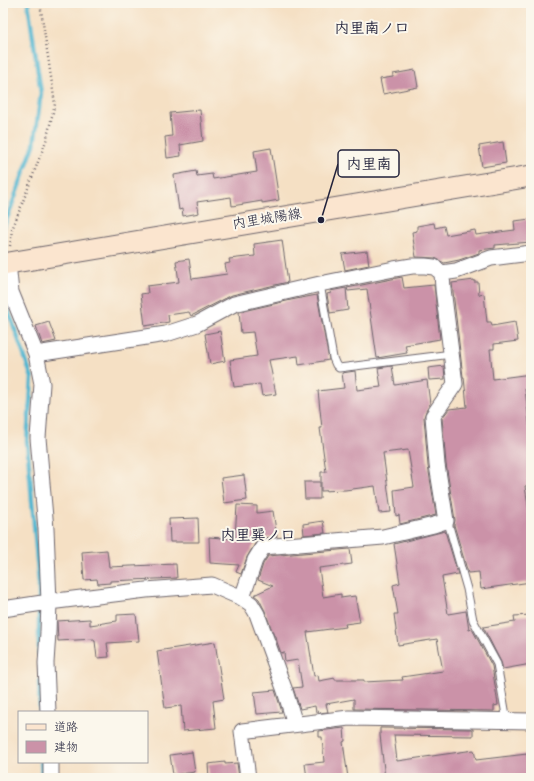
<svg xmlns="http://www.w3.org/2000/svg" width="534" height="781" font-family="Dekko,'Klee One',sans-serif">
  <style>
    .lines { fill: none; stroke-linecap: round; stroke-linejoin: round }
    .stream { stroke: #51b6d0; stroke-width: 4.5 }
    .building { fill: #cb92a8 }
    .lane-casing { stroke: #6c646b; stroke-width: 9 }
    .street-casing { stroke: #6c646b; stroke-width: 17 }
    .secondary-casing { stroke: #6c646b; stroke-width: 23 }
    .path { stroke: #6c646b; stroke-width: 2.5; stroke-dasharray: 1 3; stroke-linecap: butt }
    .lane { stroke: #fff; stroke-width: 7 }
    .street { stroke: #fff; stroke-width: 15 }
    .secondary { stroke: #fbe5cf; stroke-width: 21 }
    .labels { text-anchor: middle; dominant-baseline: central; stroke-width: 4; stroke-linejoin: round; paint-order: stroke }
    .street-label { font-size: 14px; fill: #22223b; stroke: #fbf7ec }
    .neighbourhood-label { font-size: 15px; font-weight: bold; fill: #22223b; stroke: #fbf7ec }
    .leader { fill: none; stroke: #22223b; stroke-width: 1.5 }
    .callout-dot { fill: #22223b; stroke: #fbf7ec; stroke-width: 1.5 }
    .callout { fill: #fbf7ec; stroke: #22223b; stroke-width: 1.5 }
    .callout-label { font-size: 15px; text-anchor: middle; font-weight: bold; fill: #22223b }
  </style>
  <rect width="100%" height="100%" fill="#fbf7ec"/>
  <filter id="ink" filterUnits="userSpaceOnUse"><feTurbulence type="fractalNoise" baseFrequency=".025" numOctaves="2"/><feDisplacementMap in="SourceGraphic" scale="8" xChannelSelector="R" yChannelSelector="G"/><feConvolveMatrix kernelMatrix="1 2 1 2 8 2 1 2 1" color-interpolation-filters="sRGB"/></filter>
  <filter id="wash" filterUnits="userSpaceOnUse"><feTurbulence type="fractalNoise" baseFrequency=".012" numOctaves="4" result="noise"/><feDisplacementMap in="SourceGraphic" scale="16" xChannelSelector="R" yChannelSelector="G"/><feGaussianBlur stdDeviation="0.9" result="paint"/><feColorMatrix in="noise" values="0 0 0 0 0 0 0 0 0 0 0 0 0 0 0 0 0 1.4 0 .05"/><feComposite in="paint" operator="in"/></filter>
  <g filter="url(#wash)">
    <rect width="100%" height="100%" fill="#f5e0c4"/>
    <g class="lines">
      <path class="stream" d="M3,229L34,145L41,93L28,3
        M3,295L32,378L27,441L39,584V654
        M39,681L40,712
        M41,762L42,778"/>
    </g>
    <g id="blocks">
      <path class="building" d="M415,70L418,87L383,94L380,79L393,77V74Z
        M200,110L203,141L180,145L181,156L167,158L165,137L172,136L170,113Z
        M503,142L506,163L482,167L479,146Z
        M271,148L279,200L262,203V201L232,206L231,197L197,202L199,213L183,216L182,209L179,210L174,175L196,171L197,176L212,174L213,179L257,172L254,151Z
        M531,219V242L495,245V248L479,250V253L459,260L444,263L439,260L435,258L416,257L412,232L417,231V226L434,223L435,228L444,226L446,235L475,230L476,235L515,230L514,221Z
        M282,240L288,282L232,295L191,316L189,312L168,315L169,322L145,326L141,294L148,293L147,286L179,282L176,261L189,259L192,279L227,274L225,264L230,263L229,259L255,256L254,244Z
        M367,251L369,265L345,270L342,254Z
        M402,277L404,288L434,285L440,339L405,345L407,353L377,358L367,289L348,291L347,288Z
        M474,280V282H478L479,295L484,294L487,322H491L492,326L515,322L518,341L494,344V349H490L493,379L531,374V388L525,389L531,439V485L525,486L531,525V582L481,589L479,572L468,573L454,525L455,520L446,464L442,418L449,409L467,407L464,377H463L452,283Z
        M346,288L348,310L330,313L327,294L331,293L330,291Z
        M317,295L329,360L299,365L298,356L269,360L276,394L262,396L260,384L234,387L230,360L257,356L253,332L241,333L239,312L291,300Z
        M49,322L56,341L42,344L36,326Z
        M220,331L225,361L210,364L205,334Z
        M392,366L395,385L427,380L430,404L426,411L424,417L428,466L436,515L400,524L399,515L396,516L394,490L414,487L408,450L383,453L391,512L379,513L375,486L345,490L321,491V472H326L320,428H322L318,391L344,388L342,373L355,371L357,390L381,387L378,368Z
        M444,366L445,379L429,380L428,368Z
        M244,475L247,500L224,503L221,478Z
        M304,482H320V499H305Z
        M237,505L257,506V513L273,511L277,537L262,538L258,540L256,542L247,557L241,574L236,572L239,565L210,563L209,537L235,539Z
        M198,518L199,542H170L169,519Z
        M323,521L325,533L304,535L303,524Z
        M445,531L458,574L442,577L448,614L466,611L469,630L472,629L492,666L498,705L494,706V711L354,709V699L326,704L328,712L318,713V711L316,712L315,706L300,709L293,688L302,687L298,660L285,662L284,652L281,653L277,642L276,636H274L265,611L259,599L254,595L273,586L258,580L263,564L268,556L350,549L352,564L319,568L323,597L341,594V598L355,596L360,622L345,624L346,627L307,632L314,676L318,675L319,681L335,678V680H364V682L403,680L402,677L443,671L437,639L398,645L394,614H398L393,585L400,583L394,544Z
        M107,550L109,567L176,564L177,578L110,581V583L98,584L97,579L84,580L82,552Z
        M136,614L139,641L107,643L109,657L97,658L95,641H94V639L58,641L57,621L90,619V625L117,621V615Z
        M531,615V664L503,669L501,662L483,627L515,622L514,616Z
        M215,642L224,699L213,701L216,728L183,731L181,706L165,708L157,651Z
        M275,690L282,712L257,714L254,692Z
        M344,728L345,741L343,742L348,778H307L305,764L324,762L322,737H319V731Z
        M380,728L473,729V736L394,735L397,761L474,750L476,760L527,754L530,776L512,778H385L380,735Z
        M192,752L195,772L173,775L170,755Z
        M225,762V764L237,763L239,778H209L208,764Z"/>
    </g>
  </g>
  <g filter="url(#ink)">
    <use href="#blocks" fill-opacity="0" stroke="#6c646b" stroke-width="1"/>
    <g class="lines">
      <defs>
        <path id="lane" d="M320,284L333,358L336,365L339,368L452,354
          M446,521L449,526L467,589L473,620L497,664L507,721"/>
        <path id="street" d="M8,263L11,292L36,354L42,384L38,438L46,529L49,602L48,632L46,663L48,712
          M36,354L166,334L197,324L234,304L320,284L394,269L412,266H425L434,267L442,273L456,271L491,258L531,253
          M242,598L255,560L263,547L383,537L434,525L446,521L437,465L433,416L455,384L443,289L442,273
          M3,609L49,602L146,590L212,585L242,598L251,604L257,614L285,691L295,724
          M51,762V778
          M248,778L242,731L349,718L531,721"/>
        <path id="secondary" d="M3,264L531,176"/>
      </defs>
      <use href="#lane" class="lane-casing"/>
      <use href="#street" class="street-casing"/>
      <use href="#secondary" class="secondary-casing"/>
      <path class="path" d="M10,246L12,230L46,141L55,104L40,3"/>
      <use href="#lane" class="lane"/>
      <use href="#street" class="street"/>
      <use href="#secondary" class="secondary"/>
    </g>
  </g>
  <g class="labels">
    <g class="street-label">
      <text transform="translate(267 220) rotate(-9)">内里城陽線</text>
    </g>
    <g class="neighbourhood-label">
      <text x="372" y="30">内里南ノ口</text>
      <text x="258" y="537">内里巽ノ口</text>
    </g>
  </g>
  <path class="leader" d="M321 220L338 164"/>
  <circle class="callout-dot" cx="321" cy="220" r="4"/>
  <rect class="callout" x="338" y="150" width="61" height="27" rx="4"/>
  <g class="callout-label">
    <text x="369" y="169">内里南</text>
  </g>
  <rect width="534" height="781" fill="none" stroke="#fbf7ec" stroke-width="16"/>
  <rect x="18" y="711" width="130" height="52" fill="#fbf7ec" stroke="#a4a2a5"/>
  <rect x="26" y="724" width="20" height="6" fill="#fbe5cf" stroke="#a4a2a5"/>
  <text x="54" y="731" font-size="12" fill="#22223b">道路</text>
  <rect x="26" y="741" width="20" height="12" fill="#cb92a8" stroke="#a4a2a5"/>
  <text x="54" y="751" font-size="12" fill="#22223b">建物</text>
</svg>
